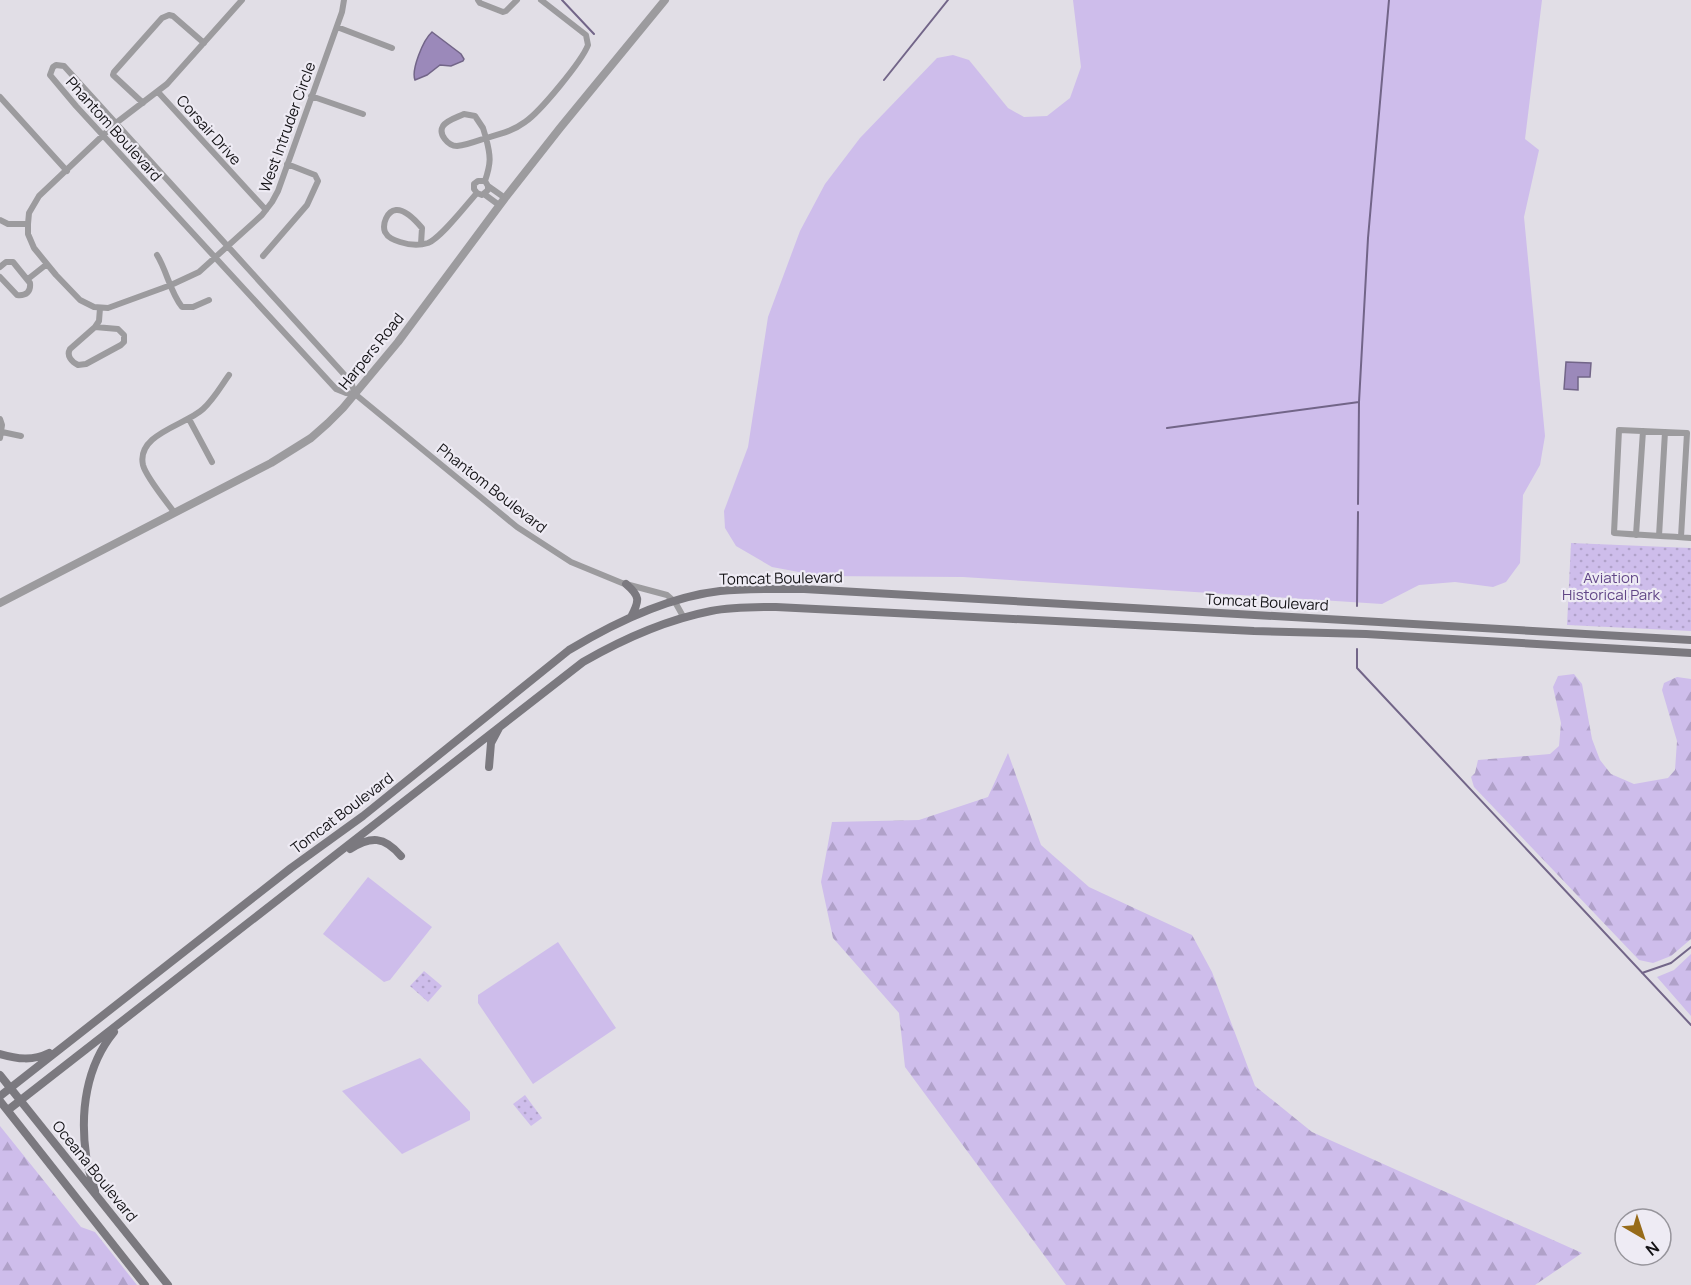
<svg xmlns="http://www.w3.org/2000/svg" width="1691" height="1285" font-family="Manrope,sans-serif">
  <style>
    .grass { fill: #cebdeb }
    .forest { fill: url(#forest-firs) }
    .park { fill: url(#park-dots) }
    .water { fill: #9b89ba; stroke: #726588; stroke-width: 1.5 }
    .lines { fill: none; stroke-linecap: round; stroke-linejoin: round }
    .stream { stroke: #726588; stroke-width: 2 }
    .minor { stroke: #9c9b9e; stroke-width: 6 }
    .tertiary { stroke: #9c9b9e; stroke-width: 8 }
    .secondary { stroke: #7b797f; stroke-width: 8 }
    .labels { text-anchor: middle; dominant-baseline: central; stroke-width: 4.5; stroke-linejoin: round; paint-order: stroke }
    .street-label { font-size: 15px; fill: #131215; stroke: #eeebf4 }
    .park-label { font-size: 15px; fill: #624787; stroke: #eeebf4 }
  </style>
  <defs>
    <pattern id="forest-firs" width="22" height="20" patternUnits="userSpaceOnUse" patternTransform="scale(1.5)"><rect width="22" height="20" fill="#cebdeb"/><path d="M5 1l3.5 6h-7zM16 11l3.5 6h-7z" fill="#b0a1c9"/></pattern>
    <pattern id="park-dots" width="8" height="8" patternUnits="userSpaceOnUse" patternTransform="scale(1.5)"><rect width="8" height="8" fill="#cebdeb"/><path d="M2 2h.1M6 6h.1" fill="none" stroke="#b0a1c9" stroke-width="1.8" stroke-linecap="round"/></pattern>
  </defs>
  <rect width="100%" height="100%" fill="#e1dee6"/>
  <path class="grass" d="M1073,0H1542L1525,139L1539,150L1524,217L1545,436L1540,465L1523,495L1520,563L1506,582L1493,587L1455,582L1419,585L1382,604L963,577L820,576L772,567L736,546L725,528L724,511L748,447L768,317L800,231L825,184L860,138L937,58L953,55L969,60L1008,108L1024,117L1047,116L1070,98L1081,67Z
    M368,877L432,927L390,980L384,982L323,934Z
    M558,942L616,1028L533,1084L478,1003V995Z
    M420,1058L470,1112V1120L402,1154L342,1091Z"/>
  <path class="forest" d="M1574,674L1582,684L1592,739L1600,760L1611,774L1634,784L1668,778L1675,770L1677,741L1662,690L1664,683L1677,677L1691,679V939L1671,956L1653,963L1639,960L1474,787L1471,777L1475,773L1478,760L1550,754L1559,746L1561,723L1553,687L1558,676Z
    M1008,753L1041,845L1089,887L1192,935L1212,972L1255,1086L1312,1132L1582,1253L1535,1285H1066L905,1067L899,1013L833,938L821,882L832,822L919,820L988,797Z
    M1691,954V1016L1657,977L1674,970Z
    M0,1126L81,1227L95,1232L137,1285H0Z"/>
  <path class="park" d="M1571,543L1691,548V631L1567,625Z
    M424,971L442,986L428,1002L410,986Z
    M525,1095L542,1118L531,1126L513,1104Z"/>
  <path class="water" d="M432,32L461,54L464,59L463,61L451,66L440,65L427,75L415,80C411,70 423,40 432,32Z
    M1566,362L1591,363L1590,377H1578V390L1564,389Z"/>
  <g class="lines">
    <path class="stream" d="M562,0L594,34
      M884,80L948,0
      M1167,428L1359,402
      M1358,504L1359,402L1368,238L1389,0
      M1357,606L1358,512
      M1357,649V668L1691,1025
      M1642,973L1671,963L1691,947"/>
    <path class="minor" d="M242,0L167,84L116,123L39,196L29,213L28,224V234L34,248L56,275L80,300L94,307L108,308L171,285L199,272L262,215L272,202L278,191L342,12L344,0
      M478,0L480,3L503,12L506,11L517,0
      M337,27L392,48
      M158,92L266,210
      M311,96L363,114
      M0,97L67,171
      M143,103L113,75L114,72L162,18L169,15L173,16L204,43
      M464,114L475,116L483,128L486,138C477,141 467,145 457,146C448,146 438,134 443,126C447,120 458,117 464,114Z
      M485,181C491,163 491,157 486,138C500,134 513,131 525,122C540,112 582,61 588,45L586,35L541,0
      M488,186L505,198
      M477,193L482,195L488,190V186L485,181
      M477,193L474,189V184L478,181H485
      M484,194L499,205
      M0,220L8,224H28
      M421,244L422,228C417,222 406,209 396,210C387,211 382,224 385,232C388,238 394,240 400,242C409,245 418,246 428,243C441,238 466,205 477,193
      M157,255C167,271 170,292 182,307H193L209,300
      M263,256L307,205L318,181L315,175L287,164
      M0,267L6,262H13L30,283C31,292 26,296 17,295L0,277
      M28,279L47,264
      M95,327L118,329L124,335V342L121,345L86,364L78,365C72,362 66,356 70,349Z
      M95,327L99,321L100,308
      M355,394L346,393L336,389L76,106L50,75L53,67L56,65L64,66L351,382L355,394L517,527L571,562L622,583L667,595L675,602L684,618
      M0,419L2,425L0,438
      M189,419L212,462
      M2,432L21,436
      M174,512C166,501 146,477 143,465C136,434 186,425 203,409C214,399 221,386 229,375
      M1636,535L1643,431
      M1659,536L1665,432
      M1681,537L1687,433L1619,430L1614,533C1640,535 1665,536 1691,538"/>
    <path class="tertiary" d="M0,603L271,463L311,438L328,423L343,408L398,342L505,198L560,128L665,0"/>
    <path class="secondary" d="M626,584C640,596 640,600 631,617
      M489,767L491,743L499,728
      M350,849C371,836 384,836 401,856
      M0,1054C17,1059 33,1061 49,1053
      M0,1075L168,1285
      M0,1096L291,868L363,816L569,650C614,623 667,597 720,591C748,588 776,589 804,589L1691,640
      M0,1101L145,1285
      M8,1110L583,662C623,639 665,620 711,611C732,607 754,607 776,607L1254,631L1366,634L1691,653
      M95,1191C92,1179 87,1167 86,1155C80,1112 86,1066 114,1032"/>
  </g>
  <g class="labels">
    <g class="street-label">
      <text transform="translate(287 127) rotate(-70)">West Intruder Circle</text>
      <text transform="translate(114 129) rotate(48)">Phantom Boulevard</text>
      <text transform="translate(209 130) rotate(48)">Corsair Drive</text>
      <text transform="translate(371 351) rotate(-51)">Harpers Road</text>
      <text transform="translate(492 488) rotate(38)">Phantom Boulevard</text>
      <text transform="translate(781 578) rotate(-1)">Tomcat Boulevard</text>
      <text transform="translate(1267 602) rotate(3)">Tomcat Boulevard</text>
      <text transform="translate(342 813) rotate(-37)">Tomcat Boulevard</text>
      <text transform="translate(95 1171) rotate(51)">Oceana Boulevard</text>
    </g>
    <g class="park-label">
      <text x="1611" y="577">Aviation<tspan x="1611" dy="17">Historical Park</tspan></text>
    </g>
  </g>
  <g transform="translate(1643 1237) rotate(141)"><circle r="28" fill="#eeebf4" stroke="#96949b" stroke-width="1.5"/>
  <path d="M0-4.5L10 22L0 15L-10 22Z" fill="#976b19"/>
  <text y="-9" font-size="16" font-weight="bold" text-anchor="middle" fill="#131215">N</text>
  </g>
</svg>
